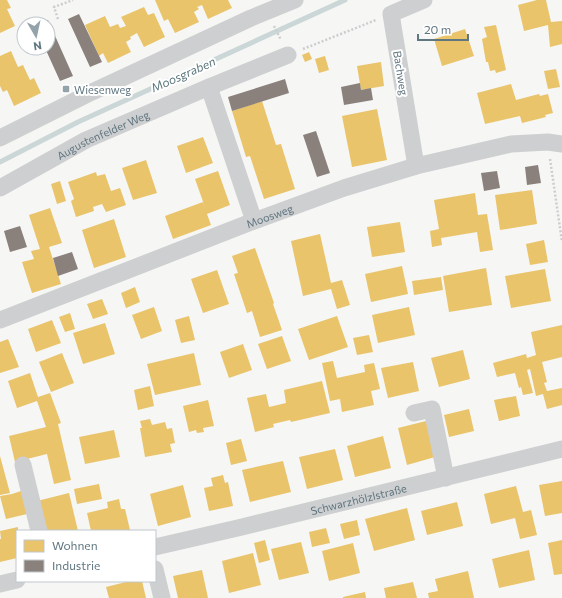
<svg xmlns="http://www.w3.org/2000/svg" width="562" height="598" font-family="Commissioner,sans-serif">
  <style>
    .homes { fill: #e9c46a }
    .industry { fill: #8a817c }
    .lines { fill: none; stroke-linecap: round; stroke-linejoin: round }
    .stream { stroke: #cbd6d7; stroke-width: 5 }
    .path { stroke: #cccdce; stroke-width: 2.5; stroke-dasharray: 2 2; stroke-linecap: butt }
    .minor { stroke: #cecfd0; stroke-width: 17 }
    .poi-dot { fill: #94a3aa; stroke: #fff; stroke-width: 1.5 }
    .labels { text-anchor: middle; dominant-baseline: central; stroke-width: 4; stroke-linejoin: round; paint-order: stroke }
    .street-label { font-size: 11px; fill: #607681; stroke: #fff }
    .poi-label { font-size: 11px; fill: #607681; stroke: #fff; text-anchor: start }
    .water-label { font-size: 12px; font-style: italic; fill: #5b767c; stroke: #fff }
  </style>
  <rect width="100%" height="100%" fill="#f6f6f5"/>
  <path class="homes" d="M0,0H7L11,8L7,9L15,26L0,33Z
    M155,0H228L232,8L208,19L202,5L197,7L199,9L194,12L199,22L175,33L168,19L164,21Z
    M537,0H546L551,22L562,21V44L550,47L548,25L524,31L518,5Z
    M144,7L148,15L154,13L165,37L144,47L137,33L130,37L131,39L126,42L131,52L108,63L103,53L99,56L85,25L105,16L110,27L118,24L120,28L126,26L121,17Z
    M496,25L506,70L496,73L495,70L490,71L488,62H486L482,39L487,37L484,27Z
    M465,29L474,56L442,66L434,39Z
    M11,51L18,67L23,65L30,80L34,78L41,93L14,106L7,90L3,92L0,86V56Z
    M309,52L312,59L305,62L302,55Z
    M325,56L329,70L319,73L315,59Z
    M381,62L384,86L361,90L357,66Z
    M556,69L560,87L548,89L544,71Z
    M511,84L516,100L539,94L540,96L548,94L553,113L545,115L546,117L522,123L520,116L485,124L477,93Z
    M262,101L276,145L281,144L295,189L264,199L250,156L246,157L232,111Z
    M377,109L387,160L352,167L342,116Z
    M203,137L213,163L186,173L177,146Z
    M146,160L157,193L133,200L122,168Z
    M218,171L230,205L207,214L211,225L173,239L165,216L203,202L206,210L195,179Z
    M96,172L97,176L105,174L111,191L120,188L126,205L106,212L102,204L93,207L94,211L76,217L71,201L74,199L68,182Z
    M60,181L66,201L57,204L51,184Z
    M532,190L537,224L500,230L495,195Z
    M475,193L478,215L487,214L493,250L480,252L477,232L441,238L442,245L432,247L430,231L439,229L434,200Z
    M50,208L62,243L49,247L61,284L32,293L22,262L34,259L31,251L40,249L29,215Z
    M114,219L126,257L94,268L82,230Z
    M400,222L405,252L372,257L367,227Z
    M320,234L331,283L342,280L350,305L337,309L331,289L303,296L291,241Z
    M544,240L548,262L530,265L526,244Z
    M255,248L274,303L273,304L282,330L260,337L252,311L247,313L234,274L238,273L232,256Z
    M402,266L408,294L371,302L365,274Z
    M486,268L492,305L449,312L443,276Z
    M545,269L551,301L511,308L505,276Z
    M217,270L229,304L203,313L191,279Z
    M441,277L443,290L414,295L412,281Z
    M135,287L140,302L126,308L121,293Z
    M102,299L108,314L93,319L87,304Z
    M154,307L162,331L141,339L132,315Z
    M409,307L415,335L378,343L372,315Z
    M70,313L75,329L65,332L59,317Z
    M189,316L195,340L181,343L175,320Z
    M337,316L348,347L309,360L298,329Z
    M52,320L61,343L36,352L28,329Z
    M105,323L115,354L83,364L73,333Z
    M562,325V357L542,362L547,382L544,383L547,391L562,388V405L547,409L543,394L536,396L530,369L527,370L533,393L523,395L521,387L519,388L515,373L497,377L493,363L526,354L527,358L536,355L531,332Z
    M369,335L373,352L357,355L353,338Z
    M282,336L291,361L267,369L258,344Z
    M8,339L19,367L0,373V342Z
    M243,344L252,370L229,378L220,352Z
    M463,350L470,379L439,387L431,358Z
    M62,353L74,383L51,392L39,362Z
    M194,353L201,385L155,395L147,364Z
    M333,361L337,378L365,372L364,365L374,363L380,389L371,391L374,405L342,412L340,399L330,401L322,363Z
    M413,362L419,391L388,398L381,368Z
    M30,373L38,397L50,393L61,423L58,424L71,480L54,484L47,454L15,462L9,436L46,427L37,401L17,408L8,381Z
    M322,381L330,413L291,422L290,420L273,424L274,427L255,432L247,398L266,394L269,407L286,403L284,390Z
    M150,386L154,406L138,410L134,390Z
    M516,396L520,416L499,421L494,400Z
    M208,400L214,426L203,428L204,432L197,433L196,430L189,432L183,406Z
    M469,409L474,431L449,437L444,415Z
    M150,419L152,425L165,422L167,429L172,428L175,443L170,444L172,452L145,457L140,428H142L140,421Z
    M426,421L435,457L407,465L398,428Z
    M114,430L120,457L85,464L79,437Z
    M383,436L391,468L355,477L347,446Z
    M241,439L247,461L231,465L226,443Z
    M335,449L343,480L307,489L299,457Z
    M0,456L10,493L0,495Z
    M283,461L291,492L250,502L242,470Z
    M223,475L225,483L228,482L233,506L209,511L204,488L213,486L211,478Z
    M562,481V513L545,516L539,485Z
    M99,484L102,499L77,504L74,489Z
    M183,485L191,517L158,526L150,494Z
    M516,486L523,512L531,510L537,535L520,539L515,518L491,524L484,494Z
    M21,491L27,514L6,519L0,496L12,494Z
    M69,493L78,531H45L37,501Z
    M119,499L121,509H125L130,530L91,531L87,513L108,508L107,502Z
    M457,502L463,526L427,535L421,511Z
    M407,508L415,540L374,551L365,519Z
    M357,520L360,535L344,539L340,524Z
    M18,527V531H17V558L0,562V539H1L0,531Z
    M326,528L330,543L312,547L309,532Z
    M265,540L270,560L259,563L254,543Z
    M562,540V574L554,575L548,543Z
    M301,542L309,573L279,580L271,549Z
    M353,543L360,573L329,581L322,551Z
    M529,550L535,580L499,588L492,559Z
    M253,553L261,585L229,593L222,561Z
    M202,570L208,598H178L173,576Z
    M468,571L474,598H429L428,593L438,591L435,579Z
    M130,581H142L146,598H109L106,587Z
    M413,582L417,598H386L384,588Z
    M365,592L366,598H343V597Z"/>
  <path class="industry" d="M79,14L102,62L90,67L68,19Z
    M48,20L73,76L60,81L45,48H48V24H39Z
    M285,79L289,93L232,111L228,97Z
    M360,83L361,90L371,88L373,100L344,105L341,87Z
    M316,131L330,173L317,177L303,135Z
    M538,165L541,183L527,185L525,167Z
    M497,171L500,188L484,191L481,173Z
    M20,226L27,247L10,252L4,231Z
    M72,252L78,269L58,276L53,258Z"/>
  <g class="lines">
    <path class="stream" d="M0,162L78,122L345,0"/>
    <path class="path" d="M58,19L54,7L73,0
      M274,26L281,40
      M303,49L376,20
      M550,159L562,242"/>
    <g class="minor">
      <path d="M209,87L254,221"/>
      <path d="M0,138L92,92L251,18L295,0"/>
      <path d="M416,166L391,14L424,0"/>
      <path id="s1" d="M0,188L86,140L209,87L288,55"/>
      <path id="s2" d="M0,320L254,221L344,188L416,166L511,144L548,142L562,144"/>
      <path d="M414,413L432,409L446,478"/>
      <path d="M23,465L39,531"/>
      <path id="s3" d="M155,547L242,527L562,449"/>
      <path d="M155,569L162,598"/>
      <path d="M0,584L17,580"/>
    </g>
  </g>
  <rect class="poi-dot" x="62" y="85" width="8" height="8" rx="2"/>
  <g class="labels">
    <g class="street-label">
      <text transform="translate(401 73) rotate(81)">Bachweg</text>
      <text stroke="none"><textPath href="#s1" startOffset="116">Augustenfelder Weg</textPath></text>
      <text stroke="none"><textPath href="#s2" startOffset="289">Moosweg</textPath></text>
      <text stroke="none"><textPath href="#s3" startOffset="209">Schwarzhölzlstraße</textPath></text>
    </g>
    <g class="poi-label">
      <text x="74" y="89">Wiesenweg</text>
    </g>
    <g class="water-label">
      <text transform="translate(183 74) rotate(-24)">Moosgraben</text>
    </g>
  </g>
  <rect x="16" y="530" width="140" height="52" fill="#ffffff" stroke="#bfc8cd"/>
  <rect x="24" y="540" width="20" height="12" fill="#e9c46a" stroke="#bfc8cd"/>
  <text x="52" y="550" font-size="12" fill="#607681">Wohnen</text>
  <rect x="24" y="560" width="20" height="12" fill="#8a817c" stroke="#bfc8cd"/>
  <text x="52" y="570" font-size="12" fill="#607681">Industrie</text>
  <g transform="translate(36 36) rotate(171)"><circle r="19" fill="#ffffff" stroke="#bfc8cd"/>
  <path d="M0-3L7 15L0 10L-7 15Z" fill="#94a3aa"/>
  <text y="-6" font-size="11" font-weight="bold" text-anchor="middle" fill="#607681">N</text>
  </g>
  <path d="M418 34v6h50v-6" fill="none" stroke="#607681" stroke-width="2"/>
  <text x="424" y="34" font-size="12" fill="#607681" stroke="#ffffff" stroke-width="3" paint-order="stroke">20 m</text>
</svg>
